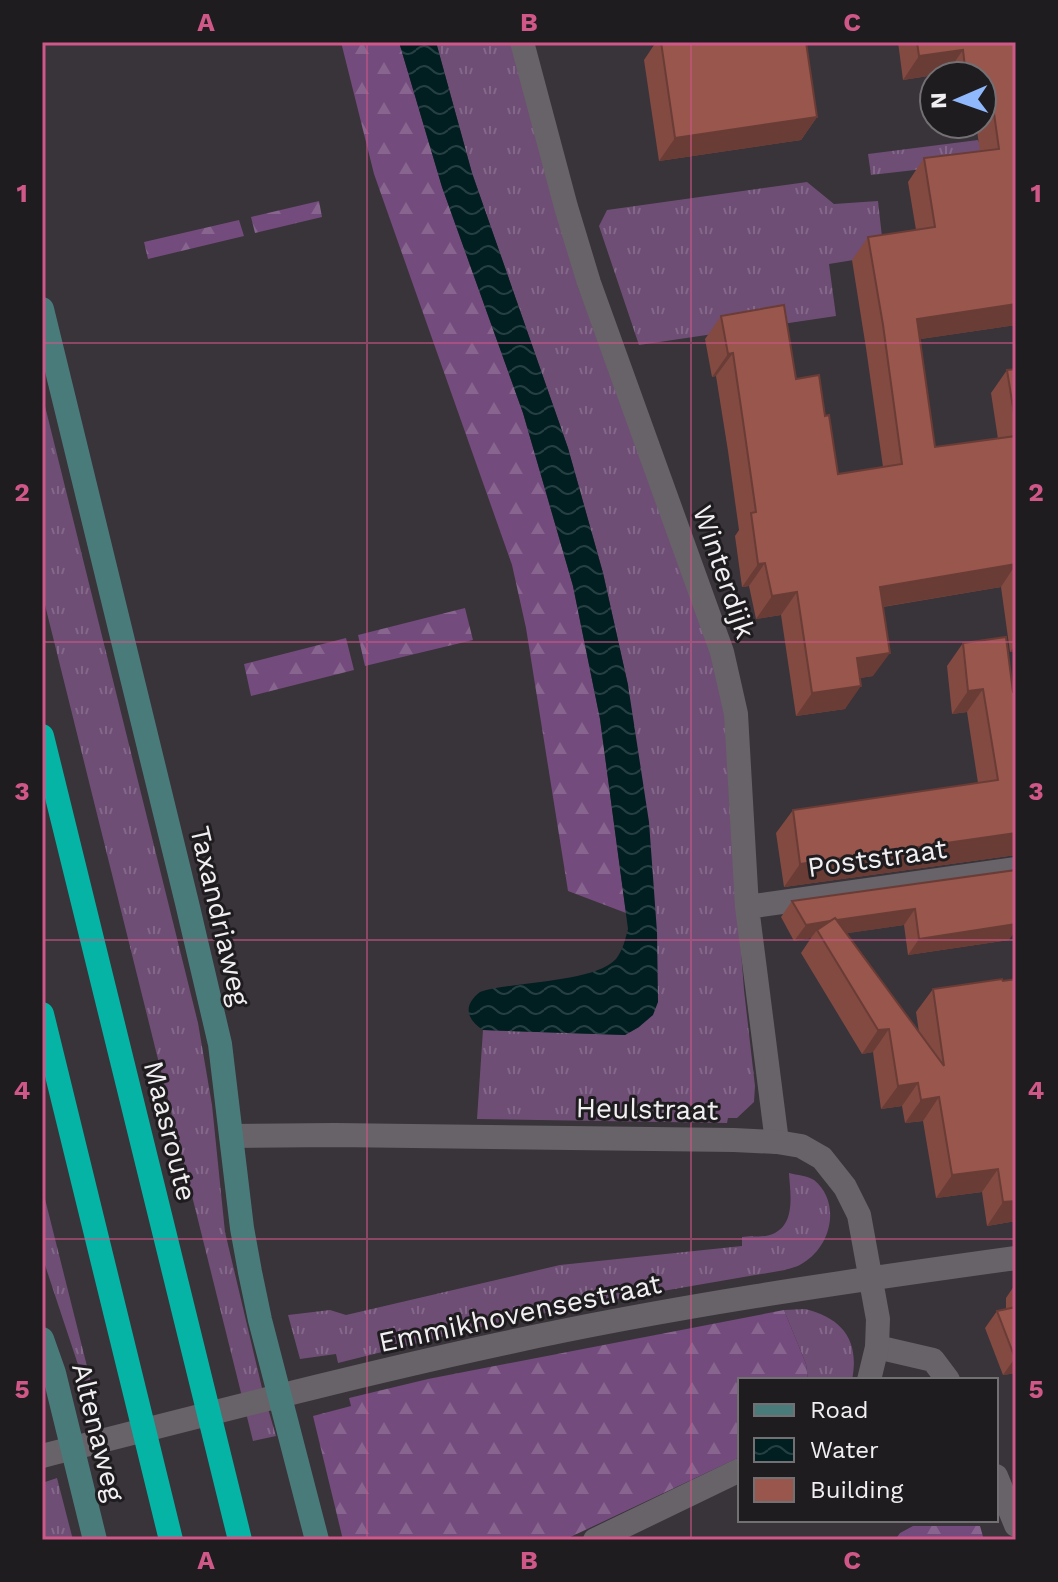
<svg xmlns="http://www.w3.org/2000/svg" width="1058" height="1582" font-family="'Work Sans',sans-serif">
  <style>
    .grass { fill: url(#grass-tufts) }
    .forest { fill: url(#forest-firs) }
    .water { fill: url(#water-waves) }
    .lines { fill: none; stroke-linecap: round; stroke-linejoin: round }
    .minor { stroke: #686269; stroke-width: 24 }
    .tertiary { stroke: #686269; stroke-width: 24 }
    .secondary { stroke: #4a7b7b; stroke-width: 24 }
    .motorway { stroke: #05b4a4; stroke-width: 24 }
    .wall { fill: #834a42 }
    .shaded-wall { fill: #6a3c36 }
    .building { fill: #98564d; stroke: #6a3c36; stroke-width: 2 }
    .grid { fill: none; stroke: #d05889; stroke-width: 2; stroke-opacity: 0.55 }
    .labels { text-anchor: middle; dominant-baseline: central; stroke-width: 6; stroke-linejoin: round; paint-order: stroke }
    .street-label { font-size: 28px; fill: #f2eff3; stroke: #1f1c1f }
    .neatline { fill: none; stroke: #d05889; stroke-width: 3 }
    .grid-label { font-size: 26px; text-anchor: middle; font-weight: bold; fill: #d05889 }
  </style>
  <defs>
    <pattern id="grass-tufts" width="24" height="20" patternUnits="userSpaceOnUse" patternTransform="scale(2)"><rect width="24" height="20" fill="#6e4e75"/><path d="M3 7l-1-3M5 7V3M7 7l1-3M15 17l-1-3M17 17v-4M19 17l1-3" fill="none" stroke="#836889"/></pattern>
    <pattern id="forest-firs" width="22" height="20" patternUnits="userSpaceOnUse" patternTransform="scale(2)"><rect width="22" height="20" fill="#734b7c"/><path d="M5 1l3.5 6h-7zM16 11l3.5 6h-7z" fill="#87658f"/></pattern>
    <pattern id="water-waves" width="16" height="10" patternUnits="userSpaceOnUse" patternTransform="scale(2)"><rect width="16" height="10" fill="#011e21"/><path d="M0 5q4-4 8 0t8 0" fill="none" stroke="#263f42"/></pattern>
  </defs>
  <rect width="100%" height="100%" fill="#39333a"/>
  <path class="grass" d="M436,42H512L578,287L710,649L725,712L730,809L744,990L755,1086L754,1102L737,1118H728L727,1123L477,1119L483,1030L625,1035L639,1027L628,685L603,573L568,448L472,173Z
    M978,140L983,151L985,162L871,175L868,154Z
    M807,182L834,204L878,201L884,255L829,264L836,316L639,345L599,226L607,210Z
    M42,394L198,1023L212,1105L225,1232L262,1388L276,1436L253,1441L42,593Z
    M789,1173C797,1175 808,1176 814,1180C841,1202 832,1246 803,1263C798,1267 790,1268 785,1270L599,1302L498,1323L338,1363L336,1354L300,1359L288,1315L330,1310L346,1315L560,1265L742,1246V1237C752,1236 766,1238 775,1233C796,1222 790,1192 789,1173Z
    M42,1187L103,1430L99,1428L42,1256Z
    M805,1309C842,1318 860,1340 852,1380H808L806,1364L784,1310Z
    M57,1478L73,1540H42V1483Z"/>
  <path class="forest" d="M341,42H399L442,187L523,413L573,586L600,719L626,913L568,891L526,628L512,565L374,174Z
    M319,201L322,217L255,233L251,217Z
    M239,220L244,236L148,259L144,242Z
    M465,608L473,640L365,666L358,635Z
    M346,638L354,670L251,696L244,664Z
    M784,1310L806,1364L808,1380H740V1457L564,1540H343L313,1416L351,1406L349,1398L428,1379Z
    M913,1526H980L984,1540H895L900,1533Z"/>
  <path class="water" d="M399,42H436L472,173L568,448L603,573L628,685L649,822L657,932L658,1002L653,1015L639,1027L625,1035L483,1030C466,1019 463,1005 480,992C513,981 594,983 616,959C623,950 625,940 628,929L600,719L573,586L523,413L442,187Z"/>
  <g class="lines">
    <path class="minor" d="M522,42L566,207L589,283L722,652L736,714L747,907L777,1142
      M747,907L1016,869
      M877,1347L933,1360L948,1380
      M996,1476L1016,1525"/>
    <path class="tertiary" d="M232,1136L335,1135L734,1140L777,1142L801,1146L822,1158L845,1187L859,1215L878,1319L877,1347L869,1380
      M42,1456C193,1418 344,1378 496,1345C667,1307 842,1282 1016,1258
      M595,1540L740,1470"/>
    <path class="secondary" d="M42,309L187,903L220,1044L242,1228L250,1272L260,1320L317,1540
      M42,1339L54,1373L95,1540"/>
    <path class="motorway" d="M42,736L240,1540
      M42,1014L171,1540"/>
  </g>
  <path class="wall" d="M656,42H806L817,117L801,140L659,161L644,60Z
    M898,42H1016V325L920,339L935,447L998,439L991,393L1007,370L1016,369V652H1010L1001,587L883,607L873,676L860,678L845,709L796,716L781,615L756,619L749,586L742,587L735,536L739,530L728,451L716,376L712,377L705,339L721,316L796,379L825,416L838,474L883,467L866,348L852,260L868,237L916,230L908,182L924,158L980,151L976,124H982V76H947V73L903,80Z
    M963,643L1013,692H1016V855L784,887L776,833L793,810L978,783L967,712L952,714L947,666Z
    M1016,870L1009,940L908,955L904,925L847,933L919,1032L916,1012L933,989L1003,981L1016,1221L987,1226L982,1192L936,1198L923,1121L905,1123L902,1106L881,1109L873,1052L862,1054L801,953L811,938L794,941L781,917L792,901Z
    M1016,1283V1373L1003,1375L985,1328L997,1311L1006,1309V1298Z"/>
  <path class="shaded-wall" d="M963,50L947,73L903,80L919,56Z
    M991,92L982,105V94Z
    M817,117L801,140L659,161L675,138Z
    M1016,304V325L901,342L917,319Z
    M733,353L716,376L712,377L728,354Z
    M765,563L749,586L742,587L758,564Z
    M1016,564L1001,587L863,610L880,587Z
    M797,592L781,615L756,619L772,596Z
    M1016,644V652H1010Z
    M890,653L873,676L841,681L857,658Z
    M861,686L845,709L796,716L812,693Z
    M983,689L967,712L952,714L968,691Z
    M1016,833V855L784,887L800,864Z
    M915,909L904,925L822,937L817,930L811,938L794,941L806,925Z
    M1016,924V930L1009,940L908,955L919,939Z
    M889,1029L873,1052L862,1054L878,1030Z
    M918,1083L902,1106L881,1109L898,1086Z
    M939,1097L923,1121L905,1123L921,1100Z
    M998,1169L982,1192L936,1198L952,1175Z
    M1016,1201V1221L987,1226L1003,1202Z
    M1015,1358H1016V1373L1003,1375Z"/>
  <path class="building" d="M661,42H806L817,117L675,138Z
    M917,42H1016V304L917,319L935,447L1016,436V564L880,587L890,653L857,658L861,686L812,693L797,592L772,596L765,563L758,564L751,513L756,512L744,428L733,353L728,354L721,316L784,305L796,379L819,375L825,416L829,415L838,474L902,464L883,325L868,237L935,227L924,158L999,149L991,92L982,94V76H966L963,50L919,56Z
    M1016,369V426L1007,370Z
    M1006,637L1013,692H1016V833L800,864L793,810L998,780L983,689L968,691L963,643Z
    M1016,870V924L919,939L915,909L837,920L835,918L830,921L806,925L792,901Z
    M835,918L944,1066L933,989L1002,979L1003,981L1016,979V1201L1003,1202L998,1169L952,1175L939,1097L921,1100L918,1083L898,1086L889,1029L878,1030L817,930Z
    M1016,1307V1358H1015L997,1311Z"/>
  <path class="grid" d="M367,42V1540M691,42V1540M42,343H1016M42,642H1016M42,940H1016M42,1239H1016"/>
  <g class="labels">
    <g class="street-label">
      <text transform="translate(724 572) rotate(71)">Winterdijk</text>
      <text transform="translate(877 858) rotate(-8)">Poststraat</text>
      <text transform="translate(220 916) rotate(77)">Taxandriaweg</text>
      <text transform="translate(647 1109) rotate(1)">Heulstraat</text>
      <text transform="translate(170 1131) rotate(76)">Maasroute</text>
      <text transform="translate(520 1313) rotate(-12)">Emmikhovensestraat</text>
      <text transform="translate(98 1432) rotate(76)">Altenaweg</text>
    </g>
  </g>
  <rect width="1058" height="1582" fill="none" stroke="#1f1c1f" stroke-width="88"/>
  <rect x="738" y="1378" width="260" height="144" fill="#1f1c1f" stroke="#737074" stroke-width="2"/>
  <rect x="754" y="1404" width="40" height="12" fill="#4a7b7b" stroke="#737074" stroke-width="2"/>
  <text x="810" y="1418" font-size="24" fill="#f2eff3">Road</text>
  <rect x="754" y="1438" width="40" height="24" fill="url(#water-waves)" stroke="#737074" stroke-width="2"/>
  <text x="810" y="1458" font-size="24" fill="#f2eff3">Water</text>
  <rect x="754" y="1478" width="40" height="24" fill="#98564d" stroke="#737074" stroke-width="2"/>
  <text x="810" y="1498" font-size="24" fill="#f2eff3">Building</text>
  <g transform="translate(958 100) rotate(268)"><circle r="38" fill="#1f1c1f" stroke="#737074" stroke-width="2"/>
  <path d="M0-6L14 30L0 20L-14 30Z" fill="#90b8fd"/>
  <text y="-12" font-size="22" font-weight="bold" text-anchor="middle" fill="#f2eff3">N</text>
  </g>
  <rect x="44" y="44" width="970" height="1494" class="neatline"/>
  <g class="grid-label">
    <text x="206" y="31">A</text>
    <text x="529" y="31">B</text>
    <text x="852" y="31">C</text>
    <text x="22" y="202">1</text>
    <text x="1036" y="202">1</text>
    <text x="22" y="501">2</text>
    <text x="1036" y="501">2</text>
    <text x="22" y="800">3</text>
    <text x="1036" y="800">3</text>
    <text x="22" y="1099">4</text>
    <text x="1036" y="1099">4</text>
    <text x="22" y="1398">5</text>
    <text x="1036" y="1398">5</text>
    <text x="206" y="1569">A</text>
    <text x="529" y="1569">B</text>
    <text x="852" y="1569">C</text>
  </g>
</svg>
